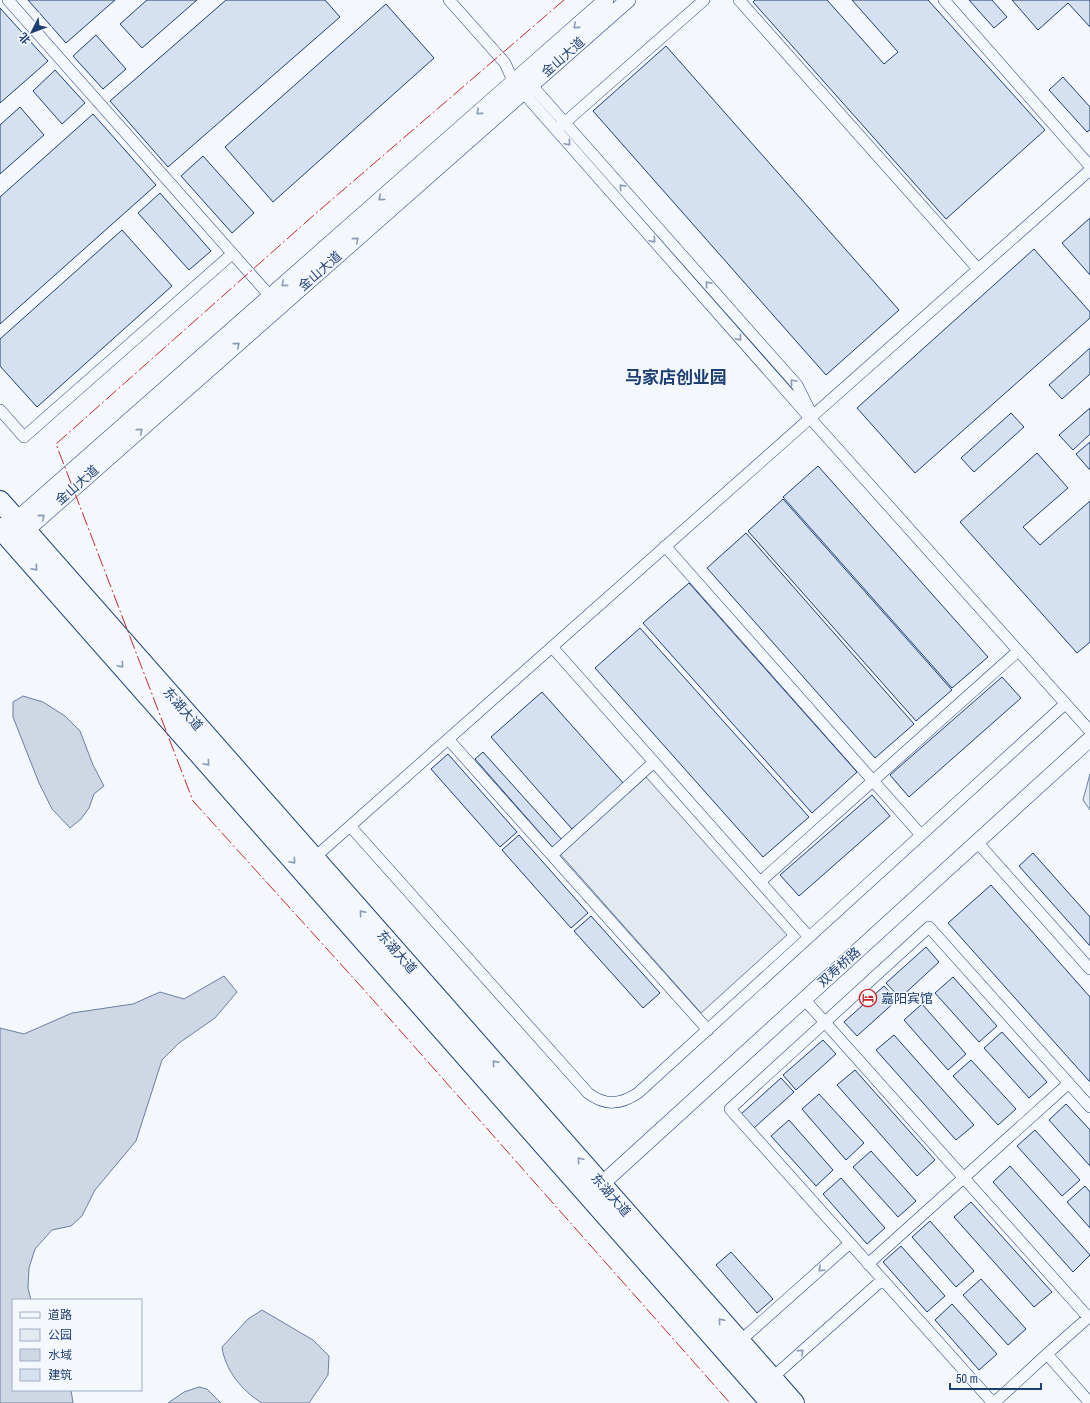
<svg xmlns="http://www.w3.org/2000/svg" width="1090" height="1403" font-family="'Archivo Narrow','Noto Sans SC',sans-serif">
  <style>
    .green { fill: #e3e9f0; stroke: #687fa3 }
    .water { fill: #cfd7e4; stroke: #687fa3 }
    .building { fill: #d5e0f0; stroke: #1d3f73 }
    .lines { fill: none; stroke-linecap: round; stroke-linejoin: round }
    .street-casing { stroke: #1d3f73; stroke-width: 12 }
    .secondary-casing { stroke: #1d3f73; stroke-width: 16 }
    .highway-casing { stroke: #1d3f73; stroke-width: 22 }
    .street { stroke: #f4f7fb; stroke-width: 11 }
    .secondary { stroke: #f4f7fb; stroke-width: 15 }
    .highway { stroke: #f4f7fb; stroke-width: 20 }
    .power { stroke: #c62828; stroke-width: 1; stroke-dasharray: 14 3 2 3; stroke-linecap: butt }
    .oneway { stroke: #889bb7 }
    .labels { text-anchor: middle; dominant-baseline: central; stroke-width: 3; stroke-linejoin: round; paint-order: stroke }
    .street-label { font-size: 13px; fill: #1d3f73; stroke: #f4f7fb }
    .poi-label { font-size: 13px; fill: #1d3f73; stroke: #f4f7fb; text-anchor: start }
    .district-label { font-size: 17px; font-weight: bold; fill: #1d3f73; stroke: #f4f7fb }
  </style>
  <rect width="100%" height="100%" fill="#f4f7fb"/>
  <path class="green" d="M1090,774V810L1083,800Z
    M646,777L787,935L701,1013L560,854Z"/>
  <path class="water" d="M23,696L43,702L65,716L80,731L93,765L104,786L94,794L89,808L81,819L70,828L52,809L39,783L13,717V702Z
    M224,976L237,992L215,1018L179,1043L162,1060L136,1141L95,1190L82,1216L71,1226L52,1230L35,1249L29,1268L28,1288L31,1300H13V1390H71L73,1403H0V1028L24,1034L72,1013L133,1004L160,992L184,999Z
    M262,1310L313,1340L329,1356L328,1375L309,1403H262C242,1391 225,1370 222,1347L248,1319Z
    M199,1387L207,1389L221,1403H168L184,1392Z"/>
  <path class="building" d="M28,0H115L66,43Z
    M147,0H197L142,48L120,24Z
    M226,0H325L340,17L168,167L110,101Z
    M755,0H827L884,64L898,52L852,0H928L1045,130L946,219L753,2Z
    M969,0H992L1007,17L994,28Z
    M1012,0H1090V27L1068,3L1038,30Z
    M386,4L434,58L273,202L225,147Z
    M0,8L48,61L0,103Z
    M96,35L126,69L103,89L73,56Z
    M666,46L899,310L826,375L593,111Z
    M55,70L85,103L62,124L33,91Z
    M1063,77L1090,107V130L1087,132L1049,90Z
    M20,107L44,135L0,174V125Z
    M93,114L156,185L0,324V197Z
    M203,156L254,213L232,233L181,176Z
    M160,193L211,251L189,270L138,213Z
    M1090,218V275L1062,243Z
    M122,230L172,286L37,407L0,366V339Z
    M1034,249L1090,312V318L915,473L857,408Z
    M1090,348V374L1062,399L1049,385Z
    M1090,408V434L1073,450L1059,435Z
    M1011,413L1024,427L974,472L961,458Z
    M1090,442V469H1089L1076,454Z
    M1037,453L1068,488L1023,527L1040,545L1090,501V642L1077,653L960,522Z
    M818,466L988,657L952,688L783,497Z
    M783,499L952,690L916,721L748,531Z
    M746,533L914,724L875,758L707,568Z
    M689,583L857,772L812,813L643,623Z
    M640,628L809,817L763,857L595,668Z
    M1002,677L1021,698L909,797L890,775Z
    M542,692L624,784L572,829L491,737Z
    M483,752L563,841L554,849L475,759Z
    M448,754L517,832L500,847L431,769Z
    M872,795L890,816L799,896L780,875Z
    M519,835L588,913L571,928L502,850Z
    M1033,853L1090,917V946L1019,866Z
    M991,885L1090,997V1082L948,923Z
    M591,916L660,993L643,1008L574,931Z
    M926,947L939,962L900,998L886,983Z
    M953,977L997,1026L979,1042L935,993Z
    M884,986L897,1000L857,1036L844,1022Z
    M922,1004L966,1054L948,1070L904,1020Z
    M1002,1032L1047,1082L1029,1098L984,1048Z
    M894,1035L974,1125L956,1140L876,1050Z
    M823,1040L836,1054L796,1090L783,1075Z
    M971,1060L1016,1109L998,1125L953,1076Z
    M855,1070L935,1160L917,1176L837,1085Z
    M781,1078L794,1092L754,1128L741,1114Z
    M819,1094L864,1143L846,1160L802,1109Z
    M1066,1104L1090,1130V1166L1049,1120Z
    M789,1120L833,1170L816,1186L771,1136Z
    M1035,1130L1080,1180L1062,1196L1017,1146Z
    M871,1151L916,1201L898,1217L853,1167Z
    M1010,1166L1090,1255L1073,1272L993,1182Z
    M841,1178L885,1228L867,1244L823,1194Z
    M1085,1186L1090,1192V1228L1067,1202Z
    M971,1202L1052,1292L1034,1307L954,1217Z
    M930,1221L974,1271L956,1287L912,1237Z
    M901,1246L945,1296L927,1312L883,1262Z
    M731,1252L773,1299L757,1313L716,1265Z
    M981,1279L1026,1329L1008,1345L963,1295Z
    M952,1304L997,1354L979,1370L935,1320Z"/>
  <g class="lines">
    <defs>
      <path id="street" d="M8,0L270,296
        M449,0L505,63L513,81L810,418L1090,731
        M739,0L978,269
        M944,0L1090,166
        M527,80L797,385L812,415
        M561,126L704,0
        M0,410L24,437L232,254
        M665,546L921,835
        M552,647L809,937
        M448,739L708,1030
        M350,826L588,1093C605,1106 620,1105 638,1093L1065,704
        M977,842L1090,969
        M552,855L654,762
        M314,858L1090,170
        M760,882L1018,651
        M804,999L1088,1317
        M868,1264L1069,1083
        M739,1342L850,1243
        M1047,1354L1090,1316
        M772,1378L882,1280
        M993,1403L730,1109L929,927L1090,1107
        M994,1403L1047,1354L1090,1403"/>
      <path id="secondary" d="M9,526L606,0
        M18,538L628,0
        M594,1191L1090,739"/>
      <path id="highway" d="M0,501L794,1403
        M0,528L771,1403"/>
    </defs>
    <use href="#street" class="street-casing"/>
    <use href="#secondary" class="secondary-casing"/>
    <use href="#highway" class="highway-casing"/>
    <use href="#street" class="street"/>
    <use href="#secondary" class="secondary"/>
    <use href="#highway" class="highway"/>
    <path class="power" d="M564,0L314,215L56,444L193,801L366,992L730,1403"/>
  </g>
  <defs><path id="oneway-chevron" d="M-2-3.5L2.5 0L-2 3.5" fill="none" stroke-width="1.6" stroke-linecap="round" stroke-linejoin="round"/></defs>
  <g class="oneway">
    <use href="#oneway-chevron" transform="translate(576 26) rotate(139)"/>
    <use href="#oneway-chevron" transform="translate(479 112) rotate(139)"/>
    <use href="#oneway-chevron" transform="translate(568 143) rotate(49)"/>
    <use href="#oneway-chevron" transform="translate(622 187) rotate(-131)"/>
    <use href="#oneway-chevron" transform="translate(381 198) rotate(139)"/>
    <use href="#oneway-chevron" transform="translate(356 240) rotate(-41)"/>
    <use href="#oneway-chevron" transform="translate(653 240) rotate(49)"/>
    <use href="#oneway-chevron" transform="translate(284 284) rotate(139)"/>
    <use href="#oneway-chevron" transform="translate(708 284) rotate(-131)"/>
    <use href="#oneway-chevron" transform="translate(739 338) rotate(49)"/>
    <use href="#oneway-chevron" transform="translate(237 345) rotate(-41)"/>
    <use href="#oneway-chevron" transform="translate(793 382) rotate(-130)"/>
    <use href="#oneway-chevron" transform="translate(140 431) rotate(-41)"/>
    <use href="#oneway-chevron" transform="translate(42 517) rotate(-41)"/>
    <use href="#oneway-chevron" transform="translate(35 568) rotate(49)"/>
    <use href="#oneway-chevron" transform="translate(121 665) rotate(49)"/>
    <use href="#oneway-chevron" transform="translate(207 763) rotate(49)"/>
    <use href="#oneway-chevron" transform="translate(293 861) rotate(49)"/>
    <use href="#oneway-chevron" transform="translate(362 913) rotate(-131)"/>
    <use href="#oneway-chevron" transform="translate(495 1063) rotate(-131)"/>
    <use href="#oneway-chevron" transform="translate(580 1160) rotate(-131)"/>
    <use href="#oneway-chevron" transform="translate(821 1269) rotate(138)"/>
    <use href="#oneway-chevron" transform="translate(721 1321) rotate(-131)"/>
    <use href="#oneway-chevron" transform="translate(801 1352) rotate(-42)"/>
  </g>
  <defs>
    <symbol id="hotel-ring" viewBox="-11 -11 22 22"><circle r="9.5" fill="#f4f7fb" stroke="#c62828" stroke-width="1.5"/><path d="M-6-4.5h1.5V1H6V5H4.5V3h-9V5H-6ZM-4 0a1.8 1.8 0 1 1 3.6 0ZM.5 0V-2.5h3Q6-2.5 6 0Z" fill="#c62828"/></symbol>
  </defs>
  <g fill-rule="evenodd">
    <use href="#hotel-ring" x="858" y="988" width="20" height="20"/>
  </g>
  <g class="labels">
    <g class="street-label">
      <text transform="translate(563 57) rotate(-41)">金山大道</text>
      <text transform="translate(320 271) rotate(-41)">金山大道</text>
      <text transform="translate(77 485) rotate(-41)">金山大道</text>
      <text transform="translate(183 709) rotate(49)">东湖大道</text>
      <text transform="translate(397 952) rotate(49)">东湖大道</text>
      <text transform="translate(839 967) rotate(-42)">双寿桥路</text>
      <text transform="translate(611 1195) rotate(49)">东湖大道</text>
    </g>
    <g class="poi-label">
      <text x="881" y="998">嘉阳宾馆</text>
    </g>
    <g class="district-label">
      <text x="676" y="376">马家店创业园</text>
    </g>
  </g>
  <rect x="12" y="1299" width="130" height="92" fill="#f4f7fb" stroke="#9eadc5"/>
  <rect x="20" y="1312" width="20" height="6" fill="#f4f7fb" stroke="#9eadc5"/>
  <text x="48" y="1319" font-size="12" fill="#1d3f73">道路</text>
  <rect x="20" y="1329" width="20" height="12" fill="#e3e9f0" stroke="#9eadc5"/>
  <text x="48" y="1339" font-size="12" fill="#1d3f73">公园</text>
  <rect x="20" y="1349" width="20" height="12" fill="#cfd7e4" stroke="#9eadc5"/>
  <text x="48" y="1359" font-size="12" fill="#1d3f73">水域</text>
  <rect x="20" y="1369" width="20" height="12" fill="#d5e0f0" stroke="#9eadc5"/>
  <text x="48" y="1379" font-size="12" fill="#1d3f73">建筑</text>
  <g transform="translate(32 32) rotate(228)" stroke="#f4f7fb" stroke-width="3" paint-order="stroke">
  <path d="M0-3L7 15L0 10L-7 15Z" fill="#1d3f73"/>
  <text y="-6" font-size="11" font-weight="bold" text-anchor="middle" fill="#1d3f73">北</text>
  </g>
  <path d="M950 1383v6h91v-6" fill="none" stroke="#1d3f73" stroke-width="2"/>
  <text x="956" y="1383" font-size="12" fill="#1d3f73" stroke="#f4f7fb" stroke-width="3" paint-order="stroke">50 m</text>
</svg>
